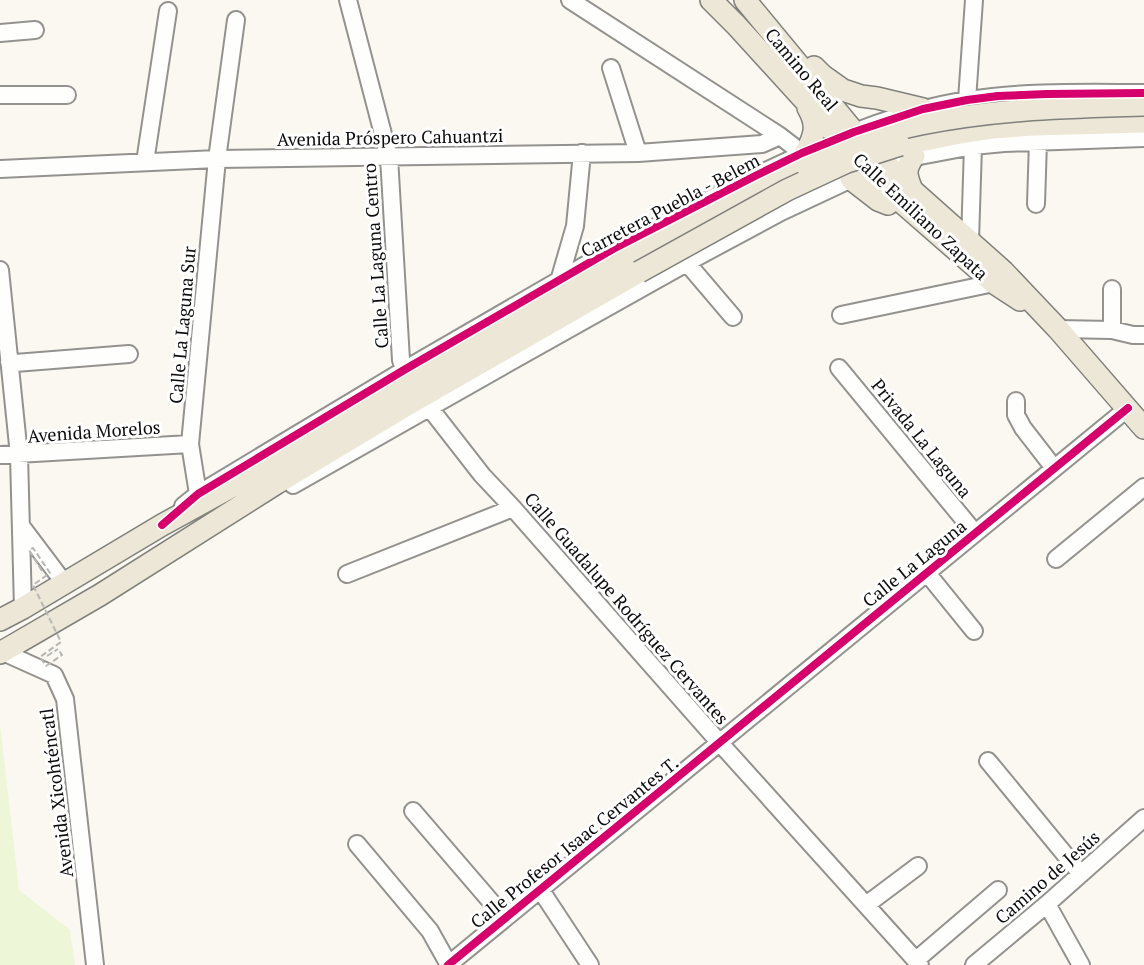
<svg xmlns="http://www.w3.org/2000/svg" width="1144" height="965" font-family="'PT Serif',serif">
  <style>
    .pitch { fill: #edf6d7 }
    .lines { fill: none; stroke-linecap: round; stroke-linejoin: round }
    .minor-casing { stroke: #93928f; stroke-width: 20 }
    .major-casing { stroke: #80807c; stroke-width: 24 }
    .path { stroke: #b7b7b5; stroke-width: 2; stroke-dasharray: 6 3; stroke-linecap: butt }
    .minor { stroke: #fefefd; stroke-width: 16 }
    .major { stroke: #ece7d6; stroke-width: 21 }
    .major-bridge-casing { stroke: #80807c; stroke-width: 24; stroke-linecap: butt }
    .path-bridge { stroke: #b7b7b5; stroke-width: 2; stroke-dasharray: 6 3; stroke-linecap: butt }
    .major-bridge { stroke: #ece7d6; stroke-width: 21 }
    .cycleway-casing { stroke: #fff; stroke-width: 11 }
    .cycleway { stroke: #d6006c; stroke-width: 8 }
    .labels { text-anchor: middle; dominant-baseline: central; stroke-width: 6; stroke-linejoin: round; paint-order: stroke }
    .street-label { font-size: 18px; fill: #0c0c0c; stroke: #fff }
  </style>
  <rect width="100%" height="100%" fill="#faf8f0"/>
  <path class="pitch" d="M0,724L19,890L70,930L75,965H0Z"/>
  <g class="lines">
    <defs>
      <path id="minor" d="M348,0L389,157L401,360L404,370
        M570,0L780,136L802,153
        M0,33L35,30
        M611,68L638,153
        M0,95H67
        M967,100L974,0
        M845,136C884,120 927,106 969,100C1026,91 1086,93 1144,93
        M904,159L973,146L1004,143L1144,138
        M145,162L168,11
        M0,169L217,159L638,153L762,144L780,136
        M1036,204L1038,141
        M970,241L973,146
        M687,263L733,317
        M0,270L19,455L23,608
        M559,281L575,226L582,153
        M1112,289V330
        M841,315L994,283
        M1058,329L1112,330L1133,335H1144
        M9,362L15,363L129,354
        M839,368L975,533
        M1016,401V415L1023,428L1054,468
        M429,407L482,475L513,508L719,742L920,965
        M0,455L190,444
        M293,485L517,358L699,256L781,212L860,175
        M198,494L190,444L217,159L236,20
        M183,506L198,494L404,370L613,249L755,176L815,148
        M22,527L65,584
        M1056,559L1144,487
        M927,573L974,631
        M347,574L513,508
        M3,652L54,675L65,699L95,965
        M988,761L1081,874
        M413,811L505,918
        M357,844L430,931L449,965
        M540,889L590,965
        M1047,904L1081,965
        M866,905L918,866
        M916,960L998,890
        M448,965L1128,408
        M974,965L1047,904L1144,818"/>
      <path id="major" d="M711,0L736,25L839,138L867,172L994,283L1020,300
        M745,0L854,132L912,190L1003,271L1058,329L1144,428
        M814,67L822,75L843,90L861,96L877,98L923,109
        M900,145L965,132L992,128L1034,125L1144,122
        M806,152C815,135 818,125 808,108
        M851,179L878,200L888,204
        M912,190C906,175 904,170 914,156
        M0,620L23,608L162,525L264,469L632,256L760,185L804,164
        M0,653L100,595L277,483L407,405L639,272"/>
    </defs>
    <use href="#minor" class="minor-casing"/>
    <use href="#major" class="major-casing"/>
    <path class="path" d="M47,656L58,649"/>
    <use href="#minor" class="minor"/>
    <use href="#major" class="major"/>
    <defs>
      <path id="major-bridge" d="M804,164C842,148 880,132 921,124C995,109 1069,107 1144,105
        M639,272L787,190L847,162L900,145"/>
    </defs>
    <use href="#major-bridge" class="major-bridge-casing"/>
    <path class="path-bridge" d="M42,571L29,550L33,548L50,573L33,585L61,642L40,657L46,666L62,655L58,649"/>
    <use href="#major-bridge" class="major-bridge"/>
    <defs>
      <path id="cycleway" d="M162,525L198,494L404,370L613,249L755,176L802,153L854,132L923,109L967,100L998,96L1047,94L1144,93
        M448,965L1128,408"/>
    </defs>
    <use href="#cycleway" class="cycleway-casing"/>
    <use href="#cycleway" class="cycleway"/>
  </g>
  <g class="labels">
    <g class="street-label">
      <text transform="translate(802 69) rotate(50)">Camino Real</text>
      <text transform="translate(390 137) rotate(-1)">Avenida Próspero Cahuantzi</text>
      <text transform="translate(670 205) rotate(-28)">Carretera Puebla - Belem</text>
      <text transform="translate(921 216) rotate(43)">Calle Emiliano Zapata</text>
      <text transform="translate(375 256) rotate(-94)">Calle La Laguna Centro</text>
      <text transform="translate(182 325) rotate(-85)">Calle La Laguna Sur</text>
      <text transform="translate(94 431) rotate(-4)">Avenida Morelos</text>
      <text transform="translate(922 438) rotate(51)">Privada La Laguna</text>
      <text transform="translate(914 563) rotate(-39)">Calle La Laguna</text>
      <text transform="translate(627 608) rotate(49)">Calle Guadalupe Rodríguez Cervantes</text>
      <text transform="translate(56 793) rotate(-97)">Avenida Xicohténcatl</text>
      <text transform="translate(574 842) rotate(-39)">Calle Profesor Isaac Cervantes T.</text>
      <text transform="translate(1047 877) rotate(-41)">Camino de Jesús</text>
    </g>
  </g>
</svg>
